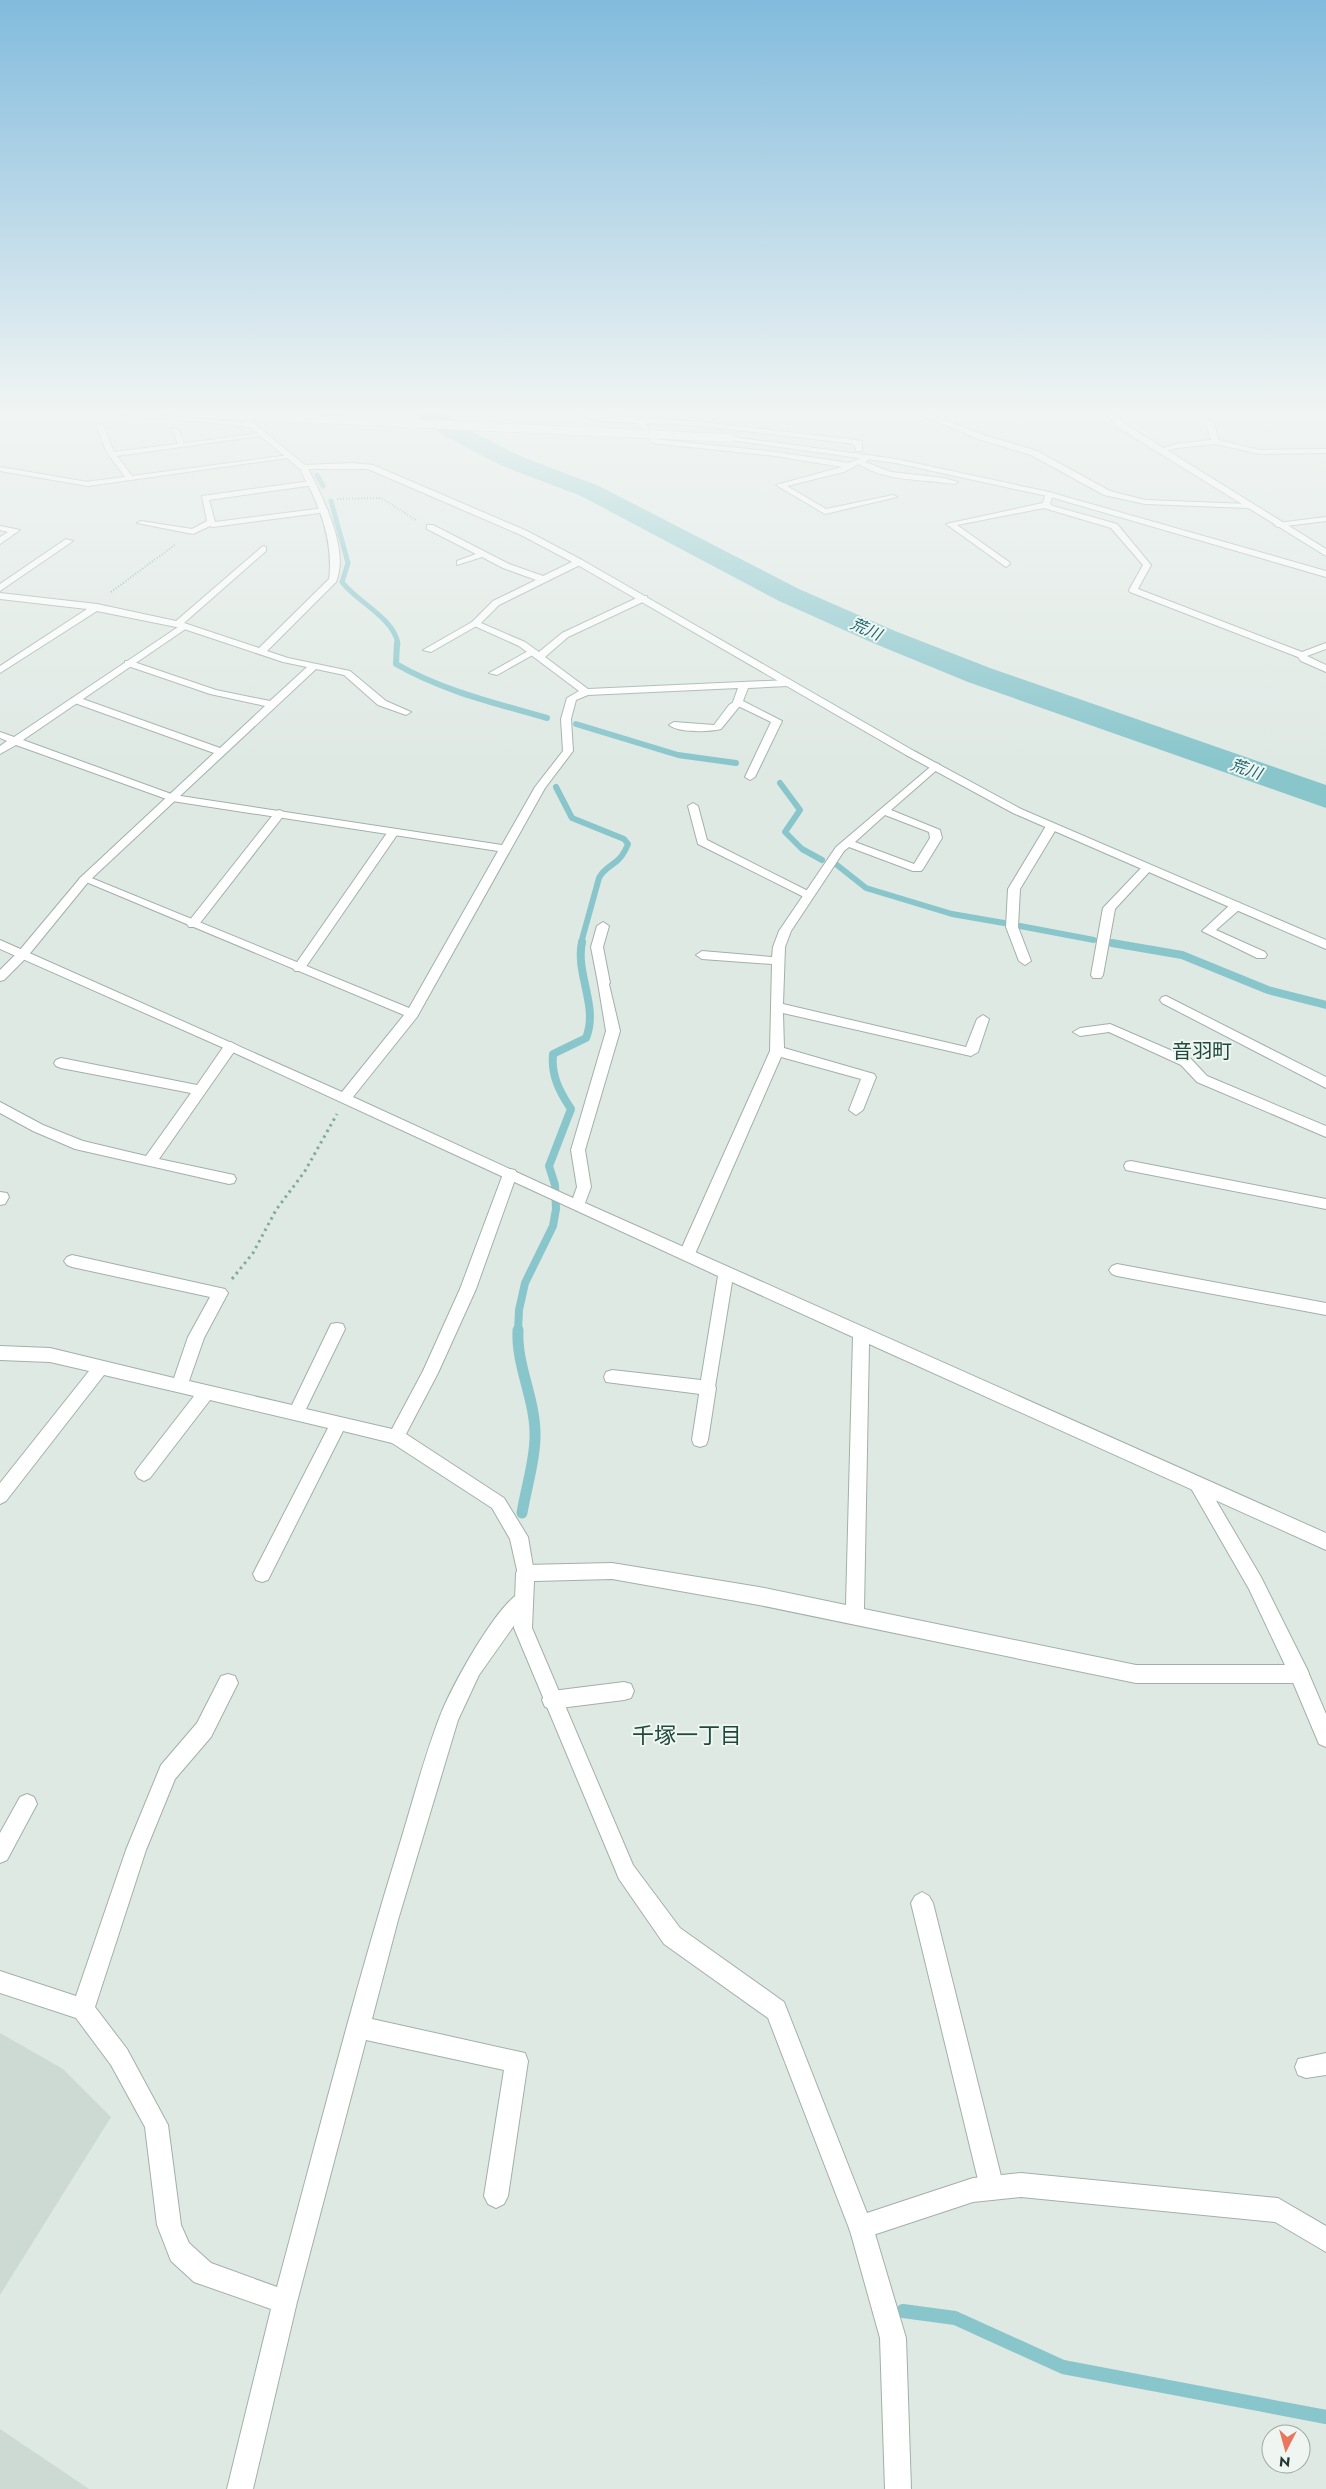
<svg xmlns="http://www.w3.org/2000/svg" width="1326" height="2489" font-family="Jost,'Noto Sans JP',sans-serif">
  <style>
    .built { fill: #cdd9d3 }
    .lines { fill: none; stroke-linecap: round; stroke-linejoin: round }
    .stream-far4 { stroke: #89c6cc; stroke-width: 5 }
    .stream-far3 { stroke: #89c6cc; stroke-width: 6 }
    .stream-far2 { stroke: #89c6cc; stroke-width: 8 }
    .stream-far1 { stroke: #89c6cc; stroke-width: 11 }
    .stream { stroke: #89c6cc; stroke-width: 14 }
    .river { fill: #89c6cc; fill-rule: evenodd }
    .lane-casing { stroke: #a2b0aa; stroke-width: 2 }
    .street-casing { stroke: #a2b0aa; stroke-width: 2 }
    .secondary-casing { stroke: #9fb4ab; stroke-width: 2 }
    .path-far1 { stroke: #81ab9b; stroke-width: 2; stroke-dasharray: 1 2; stroke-linecap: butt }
    .path { stroke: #81ab9b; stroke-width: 3; stroke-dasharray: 2.5 4; stroke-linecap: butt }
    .lane { fill: #fff; fill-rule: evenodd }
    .street { fill: #fff; fill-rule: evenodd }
    .secondary { fill: #fff; fill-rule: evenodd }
    .secondary-bridge-casing { stroke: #9fb4ab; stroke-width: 9; stroke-linecap: butt }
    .secondary-bridge { stroke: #fff; stroke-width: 8 }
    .labels { text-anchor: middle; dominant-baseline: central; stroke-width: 4; stroke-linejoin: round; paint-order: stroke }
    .far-water-label { font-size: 16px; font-style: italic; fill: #1f6870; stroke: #eff6f2 }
    .quarter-label { font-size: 20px; fill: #1e493c; stroke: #eff6f2 }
    .near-neighbourhood-label { font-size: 22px; fill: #1e493c; stroke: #eff6f2 }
  </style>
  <rect width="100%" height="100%" fill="#dfe9e4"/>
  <path class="built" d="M0,2033L63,2069L111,2117L0,2295Z
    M0,2429L89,2489H0Z"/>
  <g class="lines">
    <path class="stream-far4" d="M317,475L323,486
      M331,501L348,563L342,582C357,602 394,618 398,644"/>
    <path class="stream-far3" d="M397,643L396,664C443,691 495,703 547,718
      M576,724L678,755L736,763
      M780,783L800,810L785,832L802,849L822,860
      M556,787L572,818L624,839L628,844C619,867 607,863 599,878L581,943
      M837,865L866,888L952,914L1004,923
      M1020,926L1094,940"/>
    <path class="stream-far2" d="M1112,943L1182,955L1268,990L1326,1005
      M518,1331L519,1310L525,1283L553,1226L556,1209L555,1185L549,1166L571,1109C559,1091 551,1075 553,1054L586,1038C599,1006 575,974 582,942"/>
    <path class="stream-far1" d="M518,1330C516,1366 536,1400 535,1437C535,1461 526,1488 522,1513"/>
    <path class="stream" d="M903,2311L955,2318L1063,2367L1326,2417"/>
    <path class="river" d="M415,413H443L459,425L520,456L599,486L799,589L895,631L990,668L1326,785V808L968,682L873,643L779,601L581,496L502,466L443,435Z"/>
    <defs>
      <path id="lane" d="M106,413H137L251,423L255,425L251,427Z
        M172,428L179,430L185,447L178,445Z
        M0,467L88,482L92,484L88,486L0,471Z
        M311,481H314V485L209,500L215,522L324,508L328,510L327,512L213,527L210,526L193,534L137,523L141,521L192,529L207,521L202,496Z
        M0,526L20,530L0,544V537L8,532L0,530Z
        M66,539L73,541L0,591V584Z
        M263,546L266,547V551L184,623L259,648L330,578H336V582L267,651L288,658L350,671L386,701L411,712L406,715L378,705L344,675L316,669L89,881L27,957L4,980L0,981V970L19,951L81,877L214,753L72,702V698H80L220,748L265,706L210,694L125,665V661H131L216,690L270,701L307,667L283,662L181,628L97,611L0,673V666L87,609L0,599V593L97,604L176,621Z
        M472,622L480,624L431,652L423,650Z
        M530,650L538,652L497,675L489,673Z
        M738,699L743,702L721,729C709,732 679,733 669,725L674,722L714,725L729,705Z
        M935,763L939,764V768L891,810L940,830L942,838L923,869L921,871H913L849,847L844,851L791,931L785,947L783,1004L966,1047L977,1019L983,1015L989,1019L978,1052L971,1056L783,1013L784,1048L874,1074L876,1077L863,1110L856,1115L849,1110L861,1079L781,1057L695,1254L692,1258H682L679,1254L770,1051L772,964L702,959L696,955L702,951L772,957L773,947L779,931L836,847ZM885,815L929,832L930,838L914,864L855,842Z
        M280,810L285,813L284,815L197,927H189L187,924L189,921L276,811Z
        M1052,823L1058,826L1020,889L1018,927L1031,961L1025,965L1019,961L1006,927L1008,889L1046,826Z
        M393,829L399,832L303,971H295L293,968L295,965L389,830Z
        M1147,865L1151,866V870L1115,909L1103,975L1101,978H1093L1091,975L1103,908L1143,866Z
        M1236,902L1240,903V909L1216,930L1265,952L1267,955L1265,958H1257L1202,931L1232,903Z
        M603,922L609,926L603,947L610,983L604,987L598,983L591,947L597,926Z
        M1166,996L1326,1077V1088L1162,1003L1160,1000L1162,997Z
        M231,1042L238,1046L159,1159L234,1175L236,1179L234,1183L229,1184L75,1149L33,1131L0,1113V1102L43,1125L83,1141L146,1156L191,1093L61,1068L56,1066L54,1063L56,1060L61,1058L197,1085L226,1043Z
        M1131,1161L1326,1199V1209L1126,1170L1124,1166L1126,1162Z
        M510,1169L515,1170L517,1174L476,1289L438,1373L406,1434L504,1498L528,1537L534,1573L531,1579L525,1581L519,1579L510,1539L492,1508L392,1443L343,1431L268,1580L262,1582L256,1580L253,1574L256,1568L328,1428L210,1400L150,1478L144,1481L138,1478L135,1473L138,1468L194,1396L104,1375L6,1501L0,1504V1483L89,1371L50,1362L0,1360V1346L50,1348L174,1378L188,1337L210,1297L72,1267L67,1265L64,1261L67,1257L72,1255L225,1289L228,1293L204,1338L189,1381L292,1405L331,1324L337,1323L343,1324L345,1329L306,1409L392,1429L423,1371L460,1289L503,1174L505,1170Z
        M0,1192L7,1193L9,1197L5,1204L0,1205Z
        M1117,1264L1326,1303V1315L1117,1276L1112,1274L1109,1270L1112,1266Z
        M708,1381L714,1383L716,1388L708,1440L706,1445L700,1447L694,1445L692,1440L700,1388L702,1383Z
        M1198,1477L1204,1480L1261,1577L1306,1667L1326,1714V1747L1319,1744L1292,1680L1249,1589L1192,1490L1189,1485L1192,1480Z
        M523,1591L529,1594L532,1600L479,1675L458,1720L398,1920L372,2019L525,2053L528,2061L508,2196L504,2204L496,2208L488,2204L484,2196L504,2070L366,2040L297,2302L253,2489H227L271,2309L194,2282L171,2261L157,2225L145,2127L111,2065L76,2018L0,1993V1971L76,1996L126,1850L161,1765L197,1723L221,1676L228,1674L235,1676L238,1683L211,1737L175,1779L146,1850L95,2007L127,2049L168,2125L181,2225L189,2243L211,2263L277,2287C316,2142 353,1996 397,1853C411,1808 423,1760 440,1716C451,1688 497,1602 523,1591Z
        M624,1682L631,1684L634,1691L631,1698L624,1700L552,1709L545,1707L542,1700L545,1693L552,1691Z
        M27,1794L34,1797L37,1804L7,1860L0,1863V1833L20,1797Z
        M922,1892L929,1896L933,1903L1004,2188L1000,2196L992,2200L984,2196L980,2188L911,1903L915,1896Z
        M1326,2053V2075L1306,2078L1298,2075L1295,2067L1298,2059Z
        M861,2215L870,2218L873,2227L906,2338L911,2489H885L880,2338L849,2227L852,2218Z"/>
      <path id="street" d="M573,413L701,422L848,439L862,441V451H856L855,445L848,443L701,426L645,423L654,439L776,452L849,463L868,455L872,457L865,462L891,472L944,478L958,482L954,484C923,479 886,482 859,464L844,472L787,486L826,509L893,495L897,497L825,514L776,485L842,467L776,456L652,443L637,423L602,421Z
        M917,413H927L984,435L1037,451L1110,491L1145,500L1248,504L1252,506L1248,508L1145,504L1104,495L1031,455L978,439Z
        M1210,420L1214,422L1218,440L1260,450L1326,449V453L1260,454L1215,444L1177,448L1162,452L1158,450L1176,444L1211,440L1206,422Z
        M96,424L103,426L114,452L263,433L267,435L117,456L132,476L290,455L294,457L88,486L84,484L85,482L125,477L106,451Z
        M300,465L307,467C322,496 350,549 336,582L329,580C333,549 325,521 312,493C309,485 300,473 300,465Z
        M1046,492L1053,494L1050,504L1053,506L1117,524L1151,565L1138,589L1302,652L1326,643V649L1307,656L1326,665V672L1301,661L1298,657L1130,592L1129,590L1143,565L1111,528L1044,508L957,525L1009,562L1010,564L1006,567L946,524L1043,503Z
        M1326,517V521L1278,527L1274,525L1278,523Z
        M427,525H433L509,564L543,576L576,560H582V564L499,605L481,623L525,642L539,652L562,633L641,596H647V600L568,637L545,657L588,689L788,680L793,683L788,686L748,688L743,701L782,721L755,777L750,780L745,777L771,722L734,704L733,702L738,688L588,695L576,700L571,719L573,751L545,788L417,1017L353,1097L573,1198L577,1187L571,1150L606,1031L598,983L604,979L608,980L620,1031L585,1150L591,1187L585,1203L1326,1533V1550L869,1344L864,1609L1136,1665H1299L1306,1667L1309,1674L1306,1681L1299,1683H1136L759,1605L612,1579L534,1581L532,1628L633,1865L680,1928L784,2002L867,2213L973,2178L1021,2173L1278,2198L1326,2226V2252L1275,2222L1021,2197L973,2202L861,2239L852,2236L768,2018L664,1944L619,1879L514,1628L516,1573L519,1567L525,1565L612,1563L759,1587L846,1605L853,1337L732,1282L714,1393L708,1395L606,1382L604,1377L606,1372L612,1370L701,1380L718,1276L226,1049L0,949V940L342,1092L404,1015L79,879L81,877H89L409,1008L498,851L172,801L16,745L0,754V746L7,741L0,738V732L14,737L184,623L189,626L187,628L23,740L174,795L502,845L535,787L563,751L561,719L567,698L579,691L519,646L470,624L493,601L536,580L503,568L482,557L457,565V561L476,554L427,529Z
        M693,803L698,806L707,840L812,893V897H804L698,844L688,806Z
        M1110,1024L1191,1059L1207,1076L1326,1126V1137L1197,1082L1181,1065L1109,1032L1080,1036L1073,1032L1080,1028Z"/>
      <path id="secondary" d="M233,413H241L305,465L352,463L373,465L527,531L582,560L914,751L1021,809L1326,940V949L1013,813L906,755L576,564L521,535L368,469H300Z
        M1105,413H1112L1125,424L1326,549V556L1119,428Z
        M726,436L896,459L1049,492L1326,571V577L1047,496L896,463L729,440H726Z"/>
    </defs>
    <use href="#lane" class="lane-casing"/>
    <use href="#street" class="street-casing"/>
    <use href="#secondary" class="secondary-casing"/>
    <path class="path-far1" d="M337,499L381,498L416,520
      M111,592L176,544"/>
    <path class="path" d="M232,1279L253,1253L276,1210L305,1171L337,1114"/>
    <use href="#lane" class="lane"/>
    <use href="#street" class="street"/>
    <use href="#secondary" class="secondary"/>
    <defs>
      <path id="secondary-bridge" d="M187,413L729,438"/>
    </defs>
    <use href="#secondary-bridge" class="secondary-bridge-casing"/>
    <use href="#secondary-bridge" class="secondary-bridge"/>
  </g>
  <linearGradient id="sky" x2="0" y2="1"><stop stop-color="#82bbdd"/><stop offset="0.54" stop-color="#f1f5f3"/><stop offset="1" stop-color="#f1f5f3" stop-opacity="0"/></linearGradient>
  <rect width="1326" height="762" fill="url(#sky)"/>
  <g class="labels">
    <g class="far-water-label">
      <text transform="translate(866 629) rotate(24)">荒川</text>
      <text transform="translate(1246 769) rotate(19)">荒川</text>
    </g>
    <g class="quarter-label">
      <text x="1202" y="1051">音羽町</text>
    </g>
    <g class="near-neighbourhood-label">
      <text x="687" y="1735">千塚一丁目</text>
    </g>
  </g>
  <g transform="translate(1286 2449) rotate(186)"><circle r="24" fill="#eff6f2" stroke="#9daaa4"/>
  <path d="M0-4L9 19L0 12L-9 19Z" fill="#ea765d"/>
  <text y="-8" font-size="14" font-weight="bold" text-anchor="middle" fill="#213830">N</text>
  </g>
</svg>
